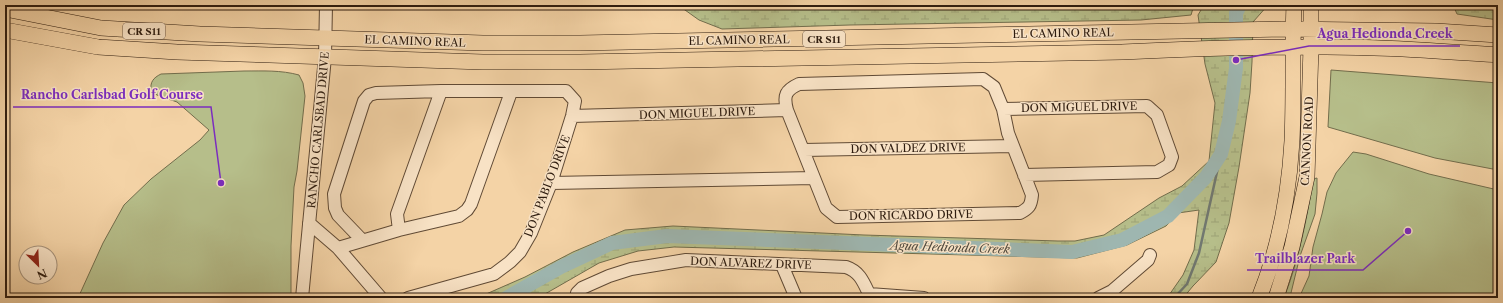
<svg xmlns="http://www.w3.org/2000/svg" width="1503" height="303" font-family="'Libre Caslon Text',serif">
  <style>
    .grass { fill: #b6be8a; stroke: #726d4c }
    .wetland { fill: url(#wetland-marsh); stroke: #726d4c }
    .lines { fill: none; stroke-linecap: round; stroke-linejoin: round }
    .stream { stroke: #717870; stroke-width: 2.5 }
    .river { stroke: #9eb6b0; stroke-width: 14 }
    .minor-casing { stroke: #604a35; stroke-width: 14 }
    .major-casing { stroke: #2e1c0f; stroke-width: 16 }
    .minor { stroke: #f8e2c5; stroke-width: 12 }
    .major { stroke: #f4d3a6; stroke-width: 15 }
    .labels { text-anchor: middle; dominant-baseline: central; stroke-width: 3; stroke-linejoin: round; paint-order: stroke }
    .shield { fill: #f8e2c5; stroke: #6b5746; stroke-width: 1 }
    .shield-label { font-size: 10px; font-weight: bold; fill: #2e1c0f }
    .street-label { font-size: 11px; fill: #2e1c0f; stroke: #f8e2c5 }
    .water-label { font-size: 12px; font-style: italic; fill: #504a3f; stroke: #f8e2c5 }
    .leader { fill: none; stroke: #7b2cbf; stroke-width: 1.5 }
    .callout-dot { fill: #7b2cbf; stroke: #f8e2c5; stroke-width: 1.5 }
    .callout-label { font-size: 12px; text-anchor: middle; font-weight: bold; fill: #7b2cbf; stroke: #f8e2c5; stroke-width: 3; stroke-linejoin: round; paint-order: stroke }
  </style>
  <defs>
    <pattern id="wetland-marsh" width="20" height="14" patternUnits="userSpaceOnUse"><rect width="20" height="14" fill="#b6be8a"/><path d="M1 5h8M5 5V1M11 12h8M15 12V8" fill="none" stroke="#9da376"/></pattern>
  </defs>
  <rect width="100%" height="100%" fill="#f4d3a6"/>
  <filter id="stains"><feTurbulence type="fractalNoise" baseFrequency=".005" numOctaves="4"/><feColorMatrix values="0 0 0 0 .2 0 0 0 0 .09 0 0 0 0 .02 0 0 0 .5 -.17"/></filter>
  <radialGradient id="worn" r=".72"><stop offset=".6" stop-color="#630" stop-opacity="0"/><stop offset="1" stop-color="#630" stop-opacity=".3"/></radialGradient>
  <path class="grass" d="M1331,70L1498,83V170L1435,158L1328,127Z
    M244,71C263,71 281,70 299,75L303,83L305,96L297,171L294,187L291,246V298H78L103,243L124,205L151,179L200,140L209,130L177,102L157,95L151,91C150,82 153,78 161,74Z
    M1353,152L1366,154L1429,174L1498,190V298H1299L1309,276L1313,247L1322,214L1327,192L1336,173Z
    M1317,178V193L1315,214L1300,256L1290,297L1284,298C1299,259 1307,219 1313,179Z"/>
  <path class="wetland" d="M678,5H1194L1191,15L1141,20L850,25L722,29L699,20Z
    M1204,5H1268L1253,22L1252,62L1250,93L1239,167L1229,223L1216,262L1193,286L1183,298H1167L1183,275L1194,250L1199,210L1178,213L1166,226L1127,245L1077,258L674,247L638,251L599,263L538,298H477L525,277L573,252L625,230L673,226L864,235L1058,241H1075L1104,235L1159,198L1182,186L1209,161L1215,103L1205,64L1198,15Z
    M1453,5H1498V20L1457,14Z"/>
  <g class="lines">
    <path class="stream" d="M1174,298L1187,284L1199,253L1221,154"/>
    <path class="river" d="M506,298L561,267L612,243L667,236L1072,252L1122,240L1168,216L1206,177L1221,154L1229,121L1236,68V13L1240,5"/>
    <defs>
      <path id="minor" d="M983,79L994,87L1003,109L1008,133L1032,195C1031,206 1029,208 1020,213L837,217L826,208L787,110C783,95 786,90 799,84Z
        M1003,109L1147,106L1157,115L1172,157L1169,165L1157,172L1024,175
        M572,116L787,110
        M804,150L1013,146
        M551,183L814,178
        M309,223L338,248L381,298
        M399,230L397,214L441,91
        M362,240L338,215L335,208L334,194L364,101L369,95L376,93L441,91H566L575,101L572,116L551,183L531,233L520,252L510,262L494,274L408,298
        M338,248L399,230L459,216L467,210L471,204L511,92
        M782,265L796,298
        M869,294L924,298
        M302,298L325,57L326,5
        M576,298L577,293L582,288L609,276L631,269L686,260L846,267C861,272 864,284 871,298
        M1098,298L1112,291L1148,260L1150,255"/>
      <path id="major" d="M5,9L101,28L200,34L483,43H580L1282,29L1436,31L1498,35
        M5,30L98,47L177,52L483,62H580L1122,52C1185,49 1248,47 1310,47C1373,46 1436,51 1498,55
        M1259,298C1279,248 1289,195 1292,141C1294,96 1292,50 1294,5
        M1276,298L1292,247L1307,177L1311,47V5"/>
    </defs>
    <use href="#minor" class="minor-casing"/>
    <use href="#major" class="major-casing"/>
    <use href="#minor" class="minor"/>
    <use href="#major" class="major"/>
  </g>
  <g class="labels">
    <g class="shield">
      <rect x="123" y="23" width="42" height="16" rx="3"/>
      <rect x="803" y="31" width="42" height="16" rx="3"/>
    </g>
    <g class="shield-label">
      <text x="144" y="31">CR S11</text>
      <text x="824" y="39">CR S11</text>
    </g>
    <g class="street-label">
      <text transform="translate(1063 33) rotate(-1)">EL CAMINO REAL</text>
      <text transform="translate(739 40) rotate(-1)">EL CAMINO REAL</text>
      <text transform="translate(415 41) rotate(2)">EL CAMINO REAL</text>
      <text transform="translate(1079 107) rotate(-1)">DON MIGUEL DRIVE</text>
      <text transform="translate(697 113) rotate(-2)">DON MIGUEL DRIVE</text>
      <text transform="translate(318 130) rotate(-85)">RANCHO CARLSBAD DRIVE</text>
      <text transform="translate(1307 141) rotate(-87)">CANNON ROAD</text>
      <text transform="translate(908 148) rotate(-1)">DON VALDEZ DRIVE</text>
      <text transform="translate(547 186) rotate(-69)">DON PABLO DRIVE</text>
      <text transform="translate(911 215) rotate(-1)">DON RICARDO DRIVE</text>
      <text transform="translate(751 263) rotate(2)">DON ALVAREZ DRIVE</text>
    </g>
    <g class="water-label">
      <text transform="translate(950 247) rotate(2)">Agua Hedionda Creek</text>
    </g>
  </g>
  <path class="leader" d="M1236 60L1309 46H1460M221 183L211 107H13M1408 231L1363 270H1247"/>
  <g class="callout-dot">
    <circle cx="1236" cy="60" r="4"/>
    <circle cx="221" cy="183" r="4"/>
    <circle cx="1408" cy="231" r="4"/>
  </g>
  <g class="callout-label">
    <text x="1385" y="38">Agua Hedionda Creek</text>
    <text x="112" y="99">Rancho Carlsbad Golf Course</text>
    <text x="1305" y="263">Trailblazer Park</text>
  </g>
  <rect width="1503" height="303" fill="none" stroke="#f4d3a6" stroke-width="20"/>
  <rect x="6" y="6" width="1491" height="291" fill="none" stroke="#2e1c0f" stroke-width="2"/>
  <rect x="10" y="10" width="1483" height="283" fill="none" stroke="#2e1c0f"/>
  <g transform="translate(38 265) rotate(156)"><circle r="19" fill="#f8e2c5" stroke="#a7937c"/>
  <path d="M0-3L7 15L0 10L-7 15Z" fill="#8f2418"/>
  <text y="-6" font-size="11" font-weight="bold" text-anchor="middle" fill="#2e1c0f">N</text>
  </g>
  <rect width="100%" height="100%" filter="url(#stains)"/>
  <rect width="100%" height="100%" fill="url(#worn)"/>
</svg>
